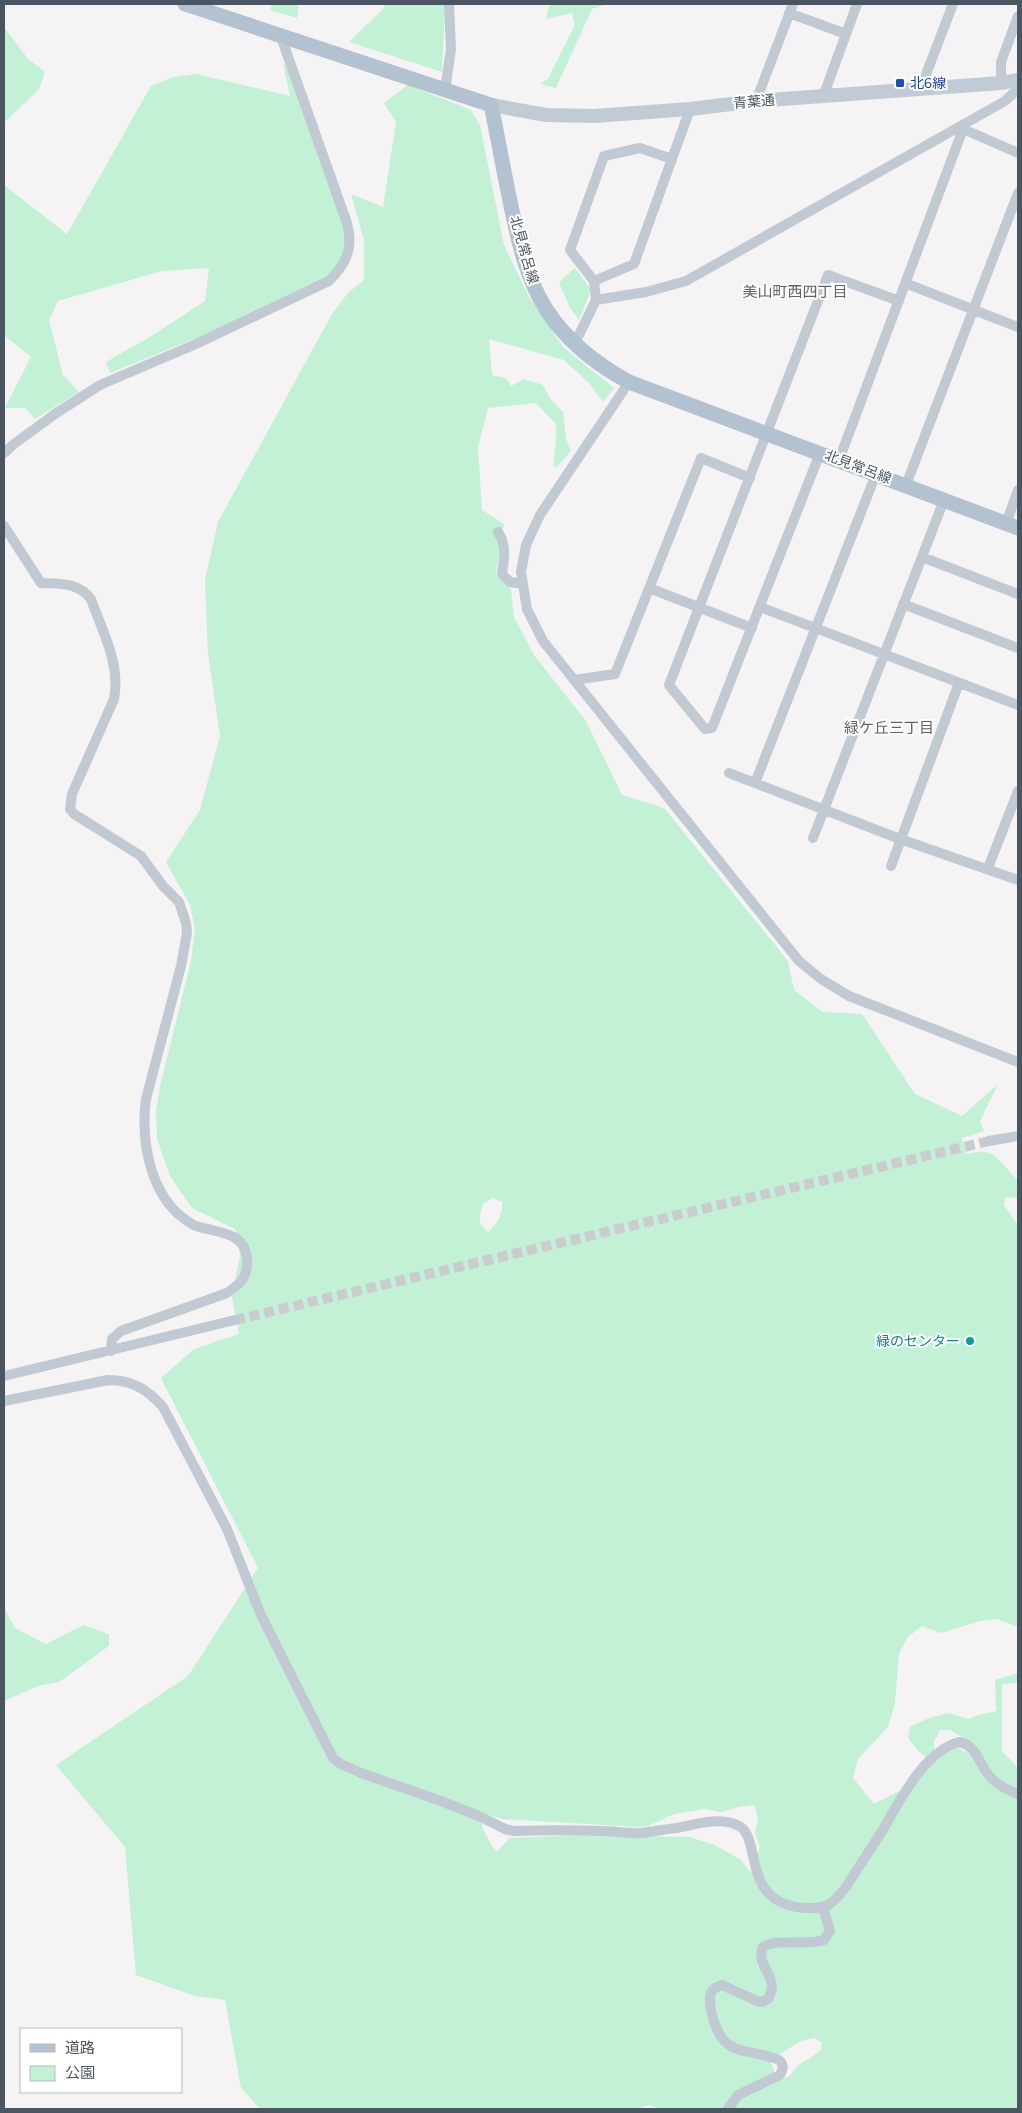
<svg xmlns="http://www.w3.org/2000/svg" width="1022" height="2113" font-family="Figtree,'Noto Sans JP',sans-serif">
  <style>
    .green { fill: #c3f1d5; fill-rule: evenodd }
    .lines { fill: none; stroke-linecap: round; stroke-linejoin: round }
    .street-tunnel { stroke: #caccce; stroke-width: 10; stroke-dasharray: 10 5; stroke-linecap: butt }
    .street { stroke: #c1cad2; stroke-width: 10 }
    .secondary { stroke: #c1cbd6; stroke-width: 14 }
    .primary { stroke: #b3c2d1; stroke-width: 15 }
    .transit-dot { fill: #1a4fb4; stroke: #fff; stroke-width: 2 }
    .culture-dot { fill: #0f9aa8; stroke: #fff; stroke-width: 2 }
    .labels { text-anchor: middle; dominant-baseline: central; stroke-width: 4; stroke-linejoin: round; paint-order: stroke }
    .transit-label { font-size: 14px; fill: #164399; stroke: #fff; text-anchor: start }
    .street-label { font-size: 14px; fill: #4a5661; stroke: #fff }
    .culture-label { font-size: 14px; fill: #0d838f; stroke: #fff; text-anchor: end }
    .neighbourhood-label { font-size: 15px; fill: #5f6368; stroke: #fff }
  </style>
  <rect width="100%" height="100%" fill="#f5f3f3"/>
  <path class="green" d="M272,4H299L297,18L270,10Z
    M384,4H445L442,72L349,42L384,8Z
    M556,4H607L592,9L556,88L540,84L548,79L575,25L572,13L546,19L549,6Z
    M4,27L28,59L45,72L39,89L4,123Z
    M283,64L291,70L348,237L344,260L329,276L231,324L110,373L106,362L150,337L205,301L209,268L162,271L58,301L49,320L63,375L79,392L35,419L25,408H5L31,357L4,335V185L67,234L151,86L173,77L196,74L290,96Z
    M408,85L471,110L480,125L504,245L529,297L563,347L614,388L603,402L590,384L564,360L489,339L492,375L506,378L511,386L524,379L543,385L549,397L563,412L566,439L571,451L557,467L553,466L556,441V424L536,403L488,408L478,447L482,510L504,524L496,574L511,589L514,617L534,655L586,721L622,795L664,808L788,961L794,990L823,1012L862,1014L915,1094L962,1116L998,1084L980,1121L984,1131L962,1138L966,1154C973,1153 980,1151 986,1152C997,1153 1009,1173 1018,1180V1198L1005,1197L1004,1205L1018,1225V1627L997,1619L980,1621L941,1633L922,1626L908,1637L899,1653L895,1703L888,1727L858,1759L853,1778L874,1804L913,1784L918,1767L926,1757L918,1751L908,1738L910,1727L929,1718L949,1713L968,1719L978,1715L996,1711L995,1680L1018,1673V1683L1002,1684V1751L1018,1768V2109H660L650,2105L635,2109H260L241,2088L225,2000L195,1996L136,1975L125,1847L56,1765L188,1676L258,1568L161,1378L194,1349L239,1334L232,1297L240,1255L235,1229L192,1208L170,1176L157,1139L156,1110L161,1082L191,961L195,929L190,905L166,862L200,810L220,736L208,654L205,580L218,522L332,314L348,293L364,280V240L351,194L383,207L396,122L384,103ZM493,1198L502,1202C503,1215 497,1223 489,1232C476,1224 479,1215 484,1203ZM940,1730H950L970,1742L971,1755L958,1748L934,1752V1741ZM754,1805L758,1817L755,1834L760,1847L751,1873L740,1859L714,1845L690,1837L587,1835L509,1838L497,1852C488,1841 480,1827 481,1813L502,1819L638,1827L648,1826L674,1814L705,1809L721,1812L739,1807ZM814,2038L822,2042L821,2050C809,2060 798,2062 790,2076L781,2080L775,2073L770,2060L801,2041Z
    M575,268L591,290L579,320L569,306L559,282Z
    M4,1608L15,1628L46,1644L83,1625L109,1634V1646L59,1682L38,1686L4,1701Z"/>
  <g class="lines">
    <path class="street-tunnel" d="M235,1320L989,1141"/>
    <path class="street" d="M789,13L846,34
      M1001,83V62L1018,16
      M445,90L451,49L449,4
      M920,90L953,4
      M823,97L857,4
      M756,101L793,4
      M961,126L963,129L1018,153
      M594,281L634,264L690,109
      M905,283L1018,327
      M596,300L594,281L570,250L604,156L640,148L672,159
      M575,343L596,300L646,292L686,281L1005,101L1018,89
      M629,382L540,515L526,545L521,572L527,609L543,641L799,961L821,979L849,996L1018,1062
      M4,453L14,444L55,414L100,385L196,344L329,281C346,264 354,248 347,223L281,37
      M820,453L712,728L705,729L669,685L828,275L899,301
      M839,460L963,129
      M906,485L1018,193
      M1006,524L1018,490
      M4,526L41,583C60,584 78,582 91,599C102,631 121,664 114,699L72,794L70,809L74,814L141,856L163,886L179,902L186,923L187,933L181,966L146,1099C141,1136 148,1185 177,1213C182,1217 190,1224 196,1226C217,1233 246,1231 247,1260C248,1278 240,1284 227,1293L121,1331L112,1339L111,1351
      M498,532C507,546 504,559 502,574L510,582L523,584
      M922,557L1018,594
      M649,588L752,628
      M903,604L1018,648
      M760,607L1018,705
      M574,680L615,674L701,458L750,478
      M729,773L900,839L1018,880
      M755,783L876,474
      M813,838L944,500
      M891,866L959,683
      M988,868L1018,791
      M989,1141L1018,1136
      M4,1376L235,1320
      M4,1401L108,1380C132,1380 147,1389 163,1407L227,1529L261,1615L333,1758L341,1764L361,1773L441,1801L481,1817L505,1829L514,1831C543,1830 573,1830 602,1831C614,1831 628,1834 640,1833C652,1832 665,1829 677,1828C697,1824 717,1817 737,1825C764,1835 738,1904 805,1908C827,1909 833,1904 846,1887C858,1868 870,1850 882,1831C900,1801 923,1752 959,1742C977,1746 978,1762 988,1774C995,1784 1007,1790 1018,1794
      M728,2109L738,2095L780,2075C782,2071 785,2066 780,2061C778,2059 774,2058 770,2057C747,2049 727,2055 716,2027C713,2019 710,2010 710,2001C709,1992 714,1987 722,1985L757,2001L762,2002L768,1999C769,1996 772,1991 772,1987C772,1972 756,1963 763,1947C777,1938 805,1946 824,1940L830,1931L823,1908"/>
    <path class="secondary" d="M491,105L546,115L594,116L690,109L756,101L1001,83L1018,80"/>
    <path class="primary" d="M185,4L491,105C497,133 502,162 508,191C517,236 526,285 555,322C575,347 601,367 629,382L1018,528"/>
  </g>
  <rect class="transit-dot" x="895" y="78" width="10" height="10" rx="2.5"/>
  <circle class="culture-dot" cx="970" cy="1341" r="5"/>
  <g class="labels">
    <g class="transit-label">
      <text x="910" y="83">北6線</text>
    </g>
    <g class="street-label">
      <text transform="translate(754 102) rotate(-5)">青葉通</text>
      <text transform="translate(524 250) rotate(74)">北見常呂線</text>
      <text transform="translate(858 467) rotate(21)">北見常呂線</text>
    </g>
    <g class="culture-label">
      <text x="960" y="1341">緑のセンター</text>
    </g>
    <g class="neighbourhood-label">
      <text x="795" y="292">美山町西四丁目</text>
      <text x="889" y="728">緑ケ丘三丁目</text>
    </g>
  </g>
  <rect width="1022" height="2113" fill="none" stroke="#4a5661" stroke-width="10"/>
  <rect x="20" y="2028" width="162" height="65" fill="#ffffff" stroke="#b7bbc0"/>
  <rect x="30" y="2044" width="25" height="8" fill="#b3c2d1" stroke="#b7bbc0"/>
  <text x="65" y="2053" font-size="15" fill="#4a5661">道路</text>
  <rect x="30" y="2066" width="25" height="15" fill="#c3f1d5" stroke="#b7bbc0"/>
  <text x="65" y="2078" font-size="15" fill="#4a5661">公園</text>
</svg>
